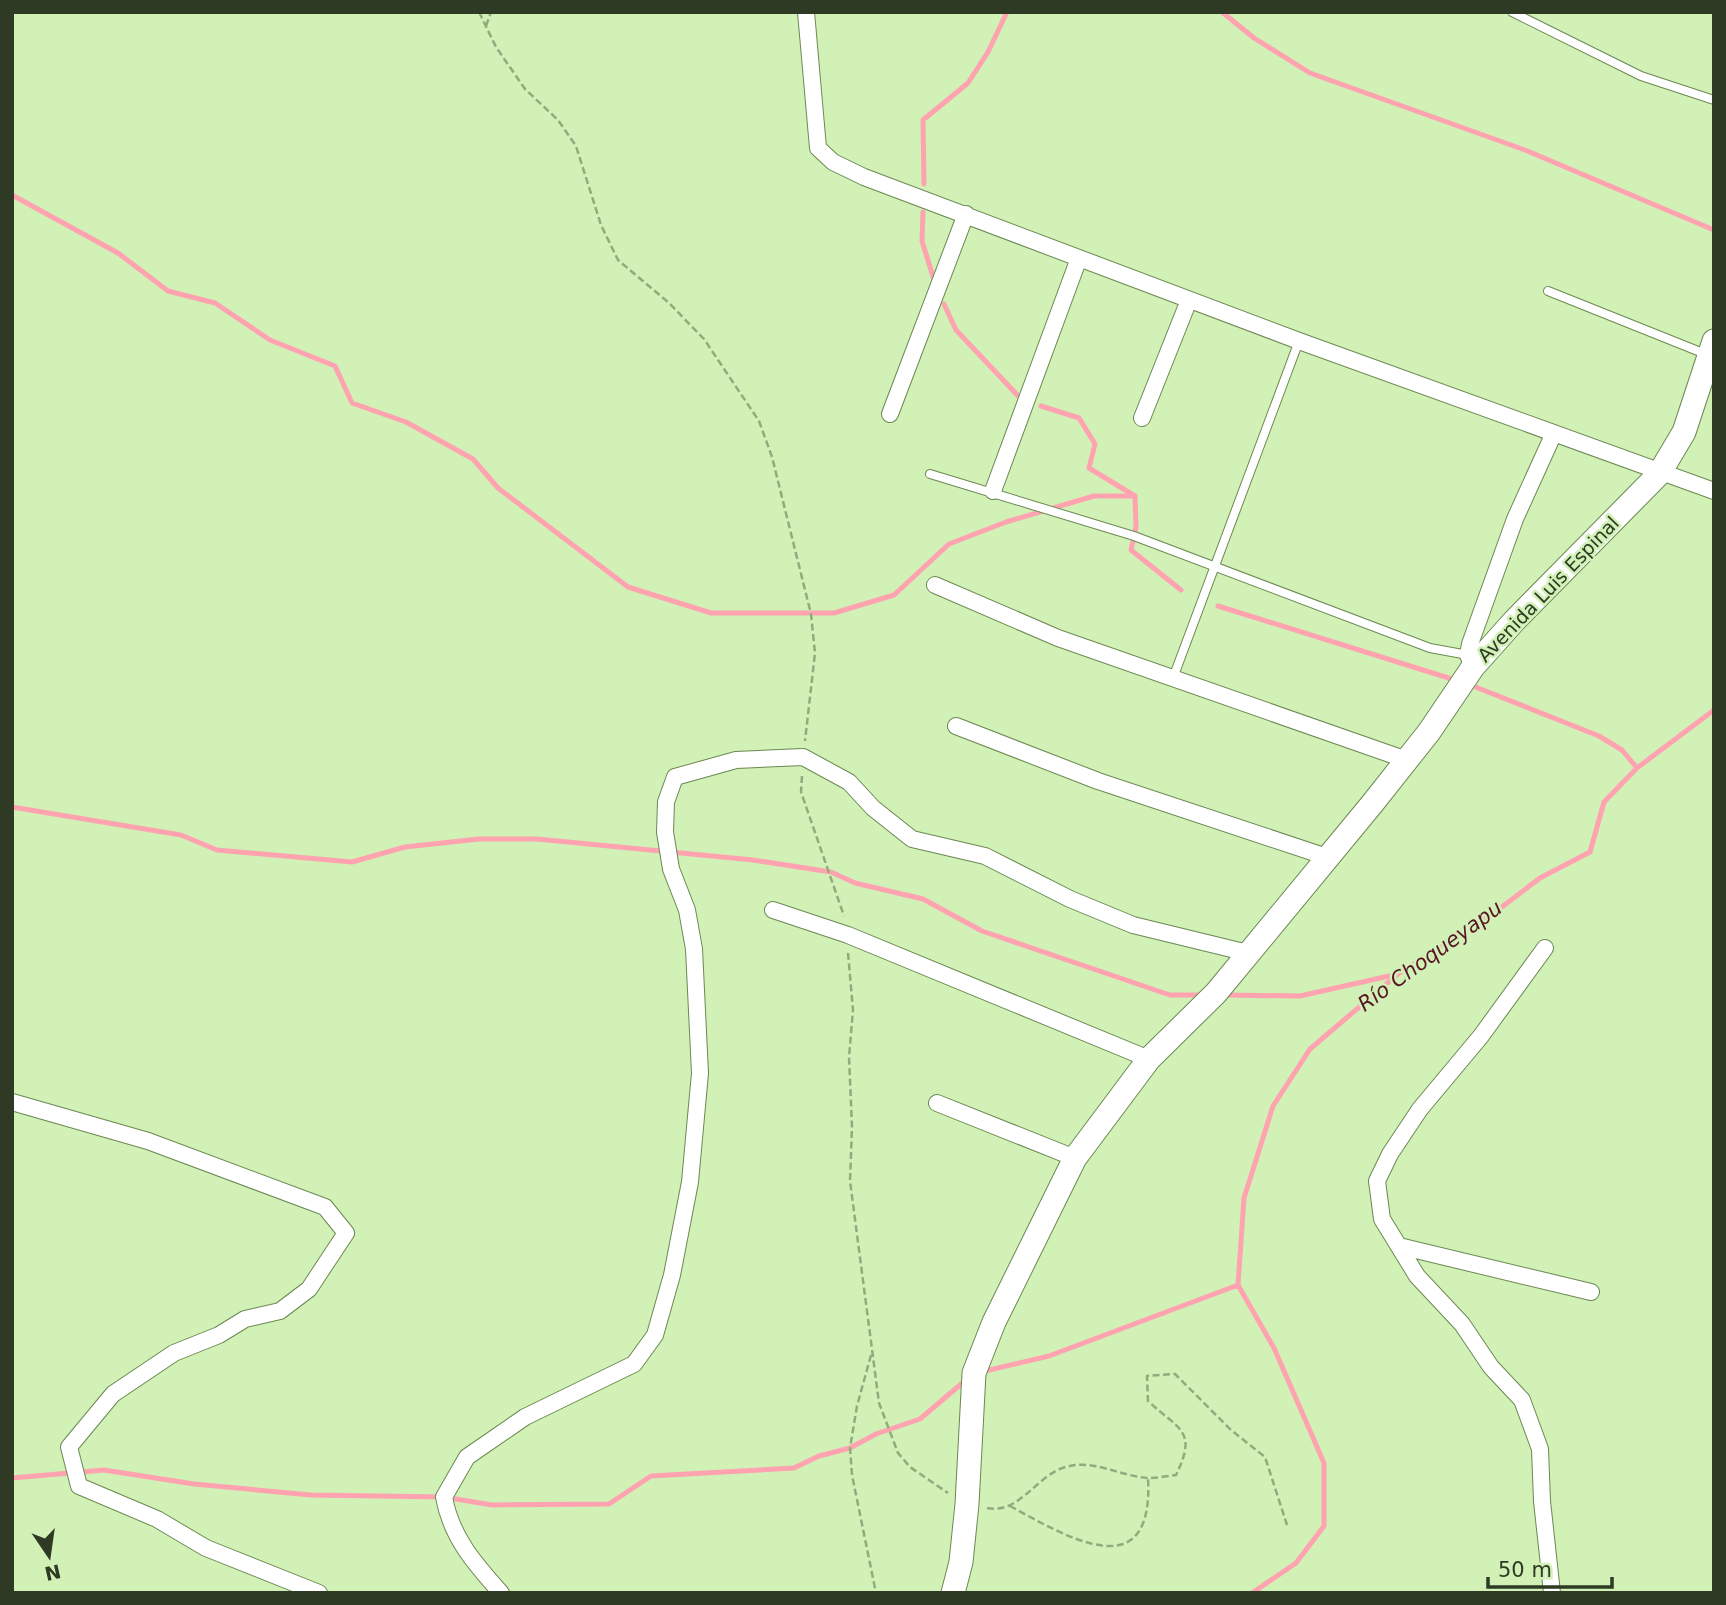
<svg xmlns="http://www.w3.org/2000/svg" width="1726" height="1605" font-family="'DejaVu Sans',sans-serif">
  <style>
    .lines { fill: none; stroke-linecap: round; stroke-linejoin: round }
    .stream { stroke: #fea3af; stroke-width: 5 }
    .lane-casing { stroke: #6c8852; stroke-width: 10 }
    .street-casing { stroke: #6c8852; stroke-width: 18 }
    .secondary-casing { stroke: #6c8852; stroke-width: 25 }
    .path { stroke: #92ab7e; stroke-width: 2.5; stroke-dasharray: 7 3.5; stroke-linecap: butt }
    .lane { stroke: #fff; stroke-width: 8 }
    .street { stroke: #fff; stroke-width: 16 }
    .secondary { stroke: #fff; stroke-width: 23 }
    .labels { text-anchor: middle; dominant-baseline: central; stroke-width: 5; stroke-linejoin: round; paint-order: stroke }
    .street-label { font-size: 19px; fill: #2e3a23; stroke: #d1f1b7 }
    .water-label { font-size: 21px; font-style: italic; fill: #591425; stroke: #d1f1b7 }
  </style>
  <rect width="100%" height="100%" fill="#d1f1b7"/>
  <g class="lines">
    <path class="stream" d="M1222,12L1254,38L1310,73L1525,150L1714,230
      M924,184L923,120L968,83L988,52L1007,12
      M12,195L118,253L168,291L215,303L270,340L335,366L352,403L406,422L473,459L498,488L628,587L711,613H834L894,595L949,544L1006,522L1094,496H1135
      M923,212L922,241L935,283
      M944,304L956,330L1022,400
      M1041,406L1079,418L1095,444L1089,468L1135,496L1136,527L1131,550L1181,590
      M1218,606L1455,680
      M1468,684L1599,736L1622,750L1637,768
      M12,807L181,835L217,850L352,862L405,847L479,839H537L753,860L831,872L855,883L923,899L982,931L1170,995H1204
      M1225,995L1300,996L1398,974
      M981,1372L1049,1356L1238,1285
      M12,1478L104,1470L194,1484L311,1495L444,1497L492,1505L609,1504L651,1476L794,1468L819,1456L850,1448L876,1434L920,1419L967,1379
      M1252,1593L1296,1563L1324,1526V1463L1274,1348L1238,1285L1244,1198L1273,1106L1310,1049L1398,974L1494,913L1540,878L1590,852L1604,802L1637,768L1714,710"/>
    <defs>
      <path id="lane" d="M1512,12L1641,76L1714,100
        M1548,291L1708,355
        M930,474L1134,536L1430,648L1468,655
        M1173,678L1299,341"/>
      <path id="street" d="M806,12L818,148L833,162L864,177L1299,341L1714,491
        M890,414L966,214
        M1142,418L1189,300
        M993,491L1079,258
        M935,585L1058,638L1407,760
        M1473,667L1468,655L1470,644L1515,519L1554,433
        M956,726L1098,781L1327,857
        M773,910L848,935L1149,1059
        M1545,948L1481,1036L1420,1109L1390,1154L1377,1181L1382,1219L1417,1276L1462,1324L1491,1367L1522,1400L1540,1449L1542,1501L1552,1593
        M12,1102L148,1141L325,1207L346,1233L309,1289L280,1311L245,1319L219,1335L174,1353L113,1394L69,1447L79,1486L157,1519L206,1548L319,1593
        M937,1103L1075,1158
        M1399,1246L1591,1292
        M501,1593C475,1564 451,1537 444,1497L467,1457L525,1417L634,1364L655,1335L672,1275L690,1182L700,1073L694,949L687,910L671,869L665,832L666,802L675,777L736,760L803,757L849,782L873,808L912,839L985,856L1070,899L1133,925L1248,953"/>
      <path id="secondary" d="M953,1593L961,1562L967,1504L974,1373L994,1322L1075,1158L1149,1059L1216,993L1372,804L1429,732L1473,667L1515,620L1659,474L1684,432L1714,341"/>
    </defs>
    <use href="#lane" class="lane-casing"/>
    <use href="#street" class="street-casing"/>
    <use href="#secondary" class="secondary-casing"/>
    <path class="path" d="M479,12L496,47L525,89L558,120L576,146L601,225L618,260L669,303L704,339L759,421L772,457L811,614L815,653L805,741
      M486,26L491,12
      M802,776L801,792L844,916
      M848,953L853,1010L849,1057L852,1127L850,1181L879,1403L898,1453L910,1467L948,1493
      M871,1355L857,1406L850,1448L852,1475L876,1593
      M1010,1506C1067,1537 1154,1590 1148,1478
      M987,1508C1018,1514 1034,1480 1060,1469C1091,1456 1119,1477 1150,1478C1158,1478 1168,1476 1176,1475C1198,1430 1179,1430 1148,1401L1147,1376L1175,1374L1231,1430L1265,1457L1287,1525"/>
    <use href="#lane" class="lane"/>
    <use href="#street" class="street"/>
    <use href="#secondary" class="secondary"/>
  </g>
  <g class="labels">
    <g class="street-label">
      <text transform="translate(1548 589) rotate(-46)">Avenida Luis Espinal</text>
    </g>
    <g class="water-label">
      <text transform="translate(1430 956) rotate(-36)">Río Choqueyapu</text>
    </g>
  </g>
  <rect width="1726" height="1605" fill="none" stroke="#2e3a23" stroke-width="28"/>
  <g transform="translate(49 1556) rotate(167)" stroke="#d1f1b7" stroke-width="5" paint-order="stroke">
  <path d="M0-5L12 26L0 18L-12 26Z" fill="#2e3a23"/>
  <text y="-10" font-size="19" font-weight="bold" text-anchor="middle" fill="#2e3a23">N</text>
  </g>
  <path d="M1488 1577v10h124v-10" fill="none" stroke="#2e3a23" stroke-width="3.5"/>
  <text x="1498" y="1577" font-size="21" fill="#2e3a23" stroke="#d1f1b7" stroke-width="5" paint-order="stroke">50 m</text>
</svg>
